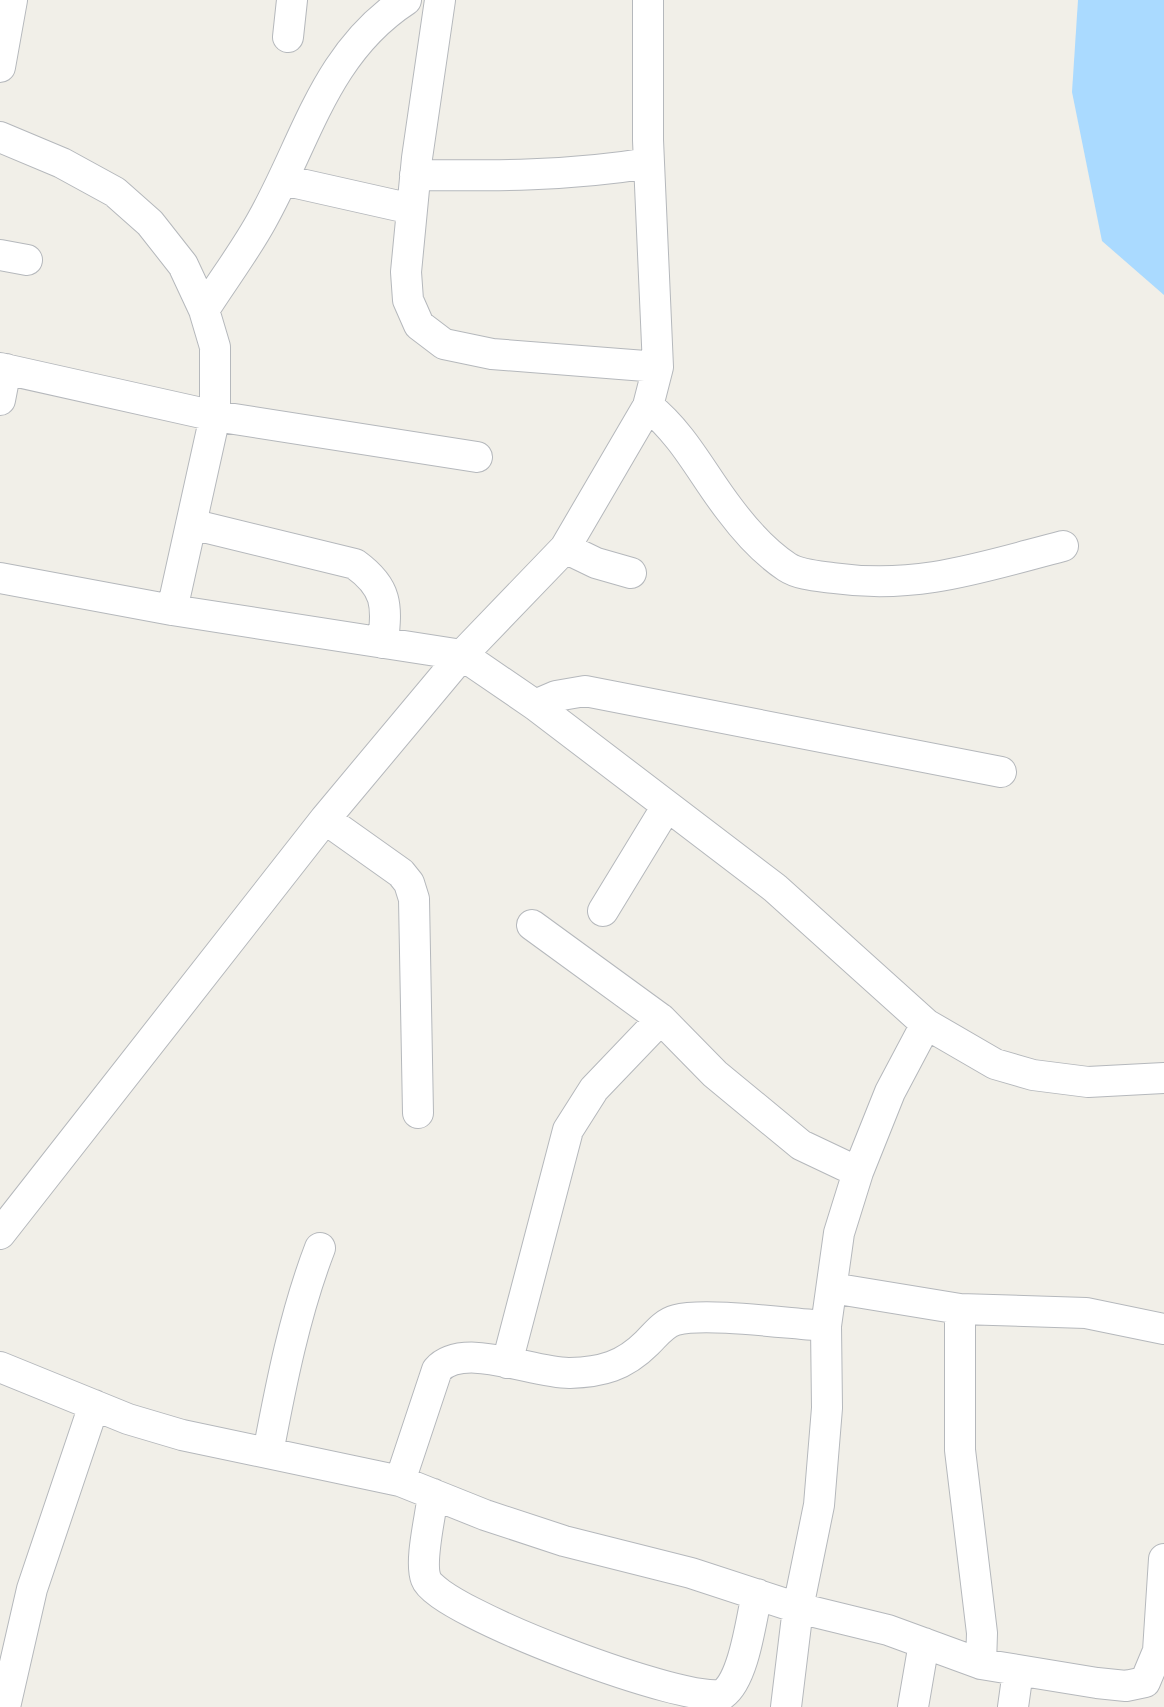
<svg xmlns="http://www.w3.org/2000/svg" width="1164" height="1707" font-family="'Sofia Sans Condensed',sans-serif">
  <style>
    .water { fill: #aadaff }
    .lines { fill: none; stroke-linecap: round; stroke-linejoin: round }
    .minor-casing { stroke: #b5b8bc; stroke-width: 32 }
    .minor { stroke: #fff; stroke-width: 30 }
  </style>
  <rect width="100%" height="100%" fill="#f1efe8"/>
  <path class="water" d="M1078,0H1164V295L1102,241L1072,92Z"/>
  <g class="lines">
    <defs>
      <path id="minor" d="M440,0L417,158L406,272L408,300L419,325L444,344L492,354L658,367
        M288,37L292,0
        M0,67L12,0
        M0,137L62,163L115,192L150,223L183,265L204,310L215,347V416L172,610
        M415,175C494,176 571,176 649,163
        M283,180L412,209
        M0,255L27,260
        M204,310C223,280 245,251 262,220C307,140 325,53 406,0
        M0,368L215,416L477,457
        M0,400L6,369
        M648,406C685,436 702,474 730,510C745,530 766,553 787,567C799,575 818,576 833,578C918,590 982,567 1063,546
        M191,524L355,564C388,588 387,605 383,643
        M565,548L596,563L631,573
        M0,578L172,610L462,655L535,705L775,888L926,1024L995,1064L1033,1075L1088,1082L1164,1078
        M535,705L556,696L585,691L1001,772
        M325,819L401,873L409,883L414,899L418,1113
        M603,911L667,806
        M532,925L661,1019L715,1074L801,1145L858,1172
        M0,1234L325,819L462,655L565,548L648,406L658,367L648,140V0
        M832,1288L960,1309L1086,1313L1164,1329
        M960,1309V1450L982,1633L981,1664
        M507,1363L568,1130L594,1089L661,1019
        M0,1367L128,1419L182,1435L400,1481L485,1515L564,1541L691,1573L798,1608L888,1630L981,1664L1097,1683L1126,1686L1145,1682L1158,1651L1164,1559
        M268,1453C281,1384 295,1313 320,1248
        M400,1481L437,1370C463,1340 534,1374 570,1373C602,1372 624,1366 647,1343C656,1334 664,1323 676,1320C706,1312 791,1324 826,1326
        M433,1494C431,1515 419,1561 426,1579C437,1612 693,1707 723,1694C744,1679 751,1620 757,1594
        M5,1707L32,1589L94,1405
        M786,1707L798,1608L819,1505L827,1408L826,1326L839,1233L858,1172L890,1092L926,1024
        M913,1707L924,1643
        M1013,1707L1018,1671"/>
    </defs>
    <use href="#minor" class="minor-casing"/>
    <use href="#minor" class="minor"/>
  </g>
</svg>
